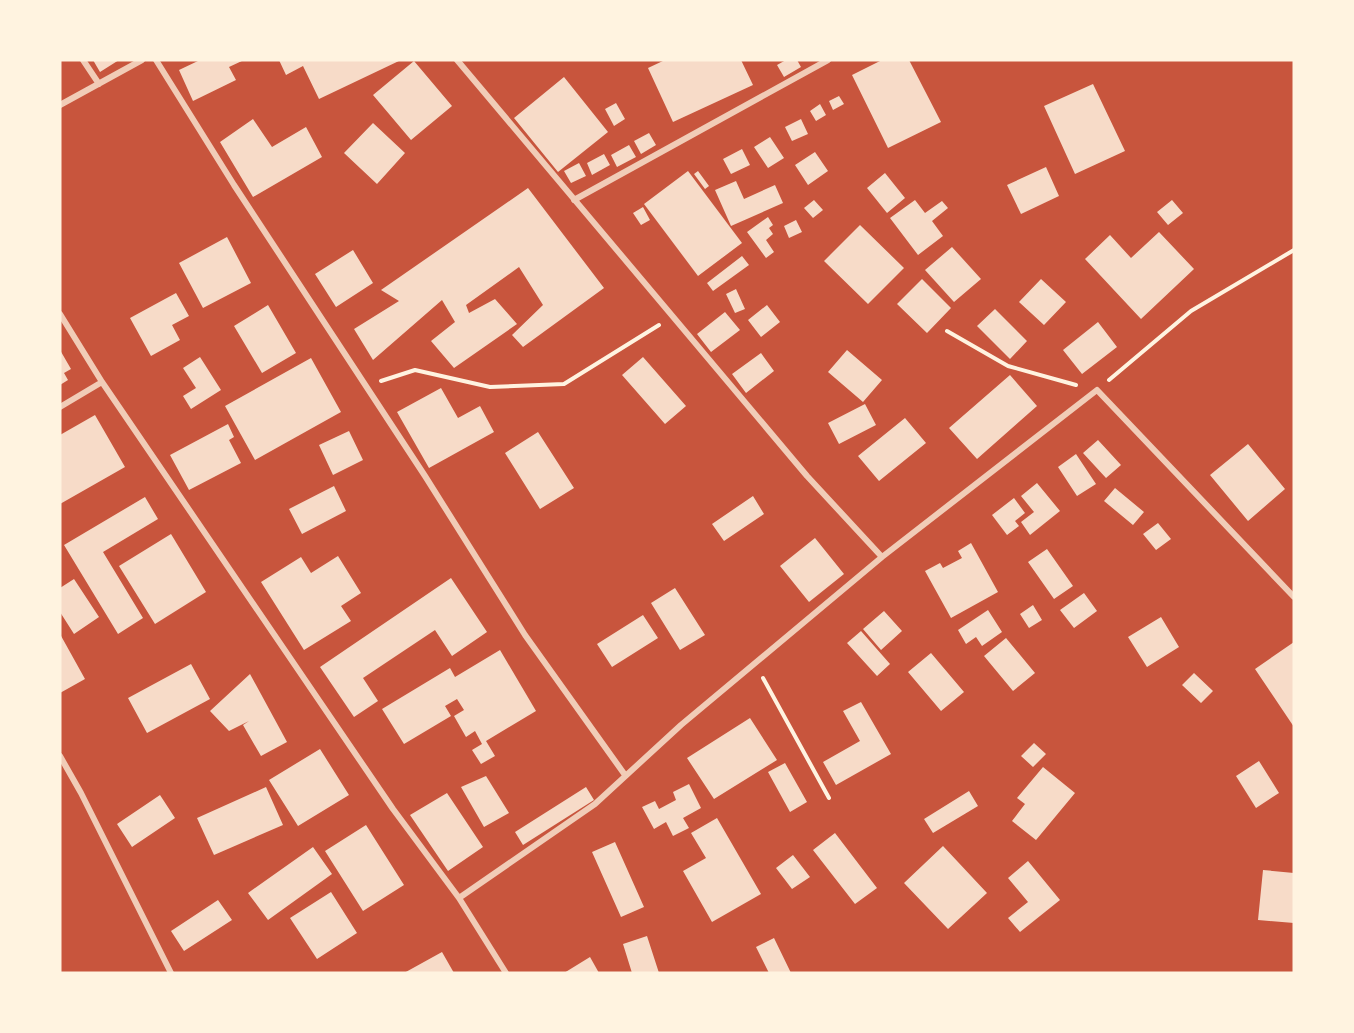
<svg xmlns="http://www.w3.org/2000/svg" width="1354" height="1033" font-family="'Work Sans',sans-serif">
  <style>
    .building { fill: #f7dbc8 }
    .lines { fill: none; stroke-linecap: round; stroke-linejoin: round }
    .path { stroke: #fff3e0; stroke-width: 4 }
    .minor { stroke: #f1ccb7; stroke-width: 6 }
  </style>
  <rect width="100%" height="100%" fill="#c8553d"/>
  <path class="building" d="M93,60H119L100,72Z
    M200,60H244L229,67L236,80L193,101L179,70Z
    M279,60H401L319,99L303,66L286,75Z
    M665,60H741L753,85L673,122L648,68Z
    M786,60H797L801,67L784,77L777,65Z
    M882,60H909L941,122L888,148L852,75Z
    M414,61L452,106L411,140L373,95Z
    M564,77L608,132L558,172L514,118Z
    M1093,84L1125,151L1075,174L1044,106Z
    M839,96L844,104L833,110L829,101Z
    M616,103L625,119L614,126L605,109Z
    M820,104L826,115L816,121L810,111Z
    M253,119L272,147L306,127L322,157L253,197L220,142Z
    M801,119L808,134L792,141L785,127Z
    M373,123L405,153L377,184L344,153Z
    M649,133L656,145L641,154L634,141Z
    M770,137L784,158L768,168L754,147Z
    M629,145L636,157L617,167L611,155Z
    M742,149L750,165L731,174L723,159Z
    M815,152L828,171L808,185L795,165Z
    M604,154L610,165L592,175L587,163Z
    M579,163L586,176L571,183L564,171Z
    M1046,167L1059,196L1021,214L1007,185Z
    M688,171L742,243L698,276L644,204Z
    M698,171L709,186L705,189L694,174Z
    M885,173L905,198L887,213L867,188Z
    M736,181L744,199L775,185L783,203L731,226L715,190Z
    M528,188L604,288L523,347L512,335L543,305L519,267L466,305L469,313L495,299L517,324L454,368L431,341L455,322L442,300L373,360L354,329L399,301L381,290Z
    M814,200L823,210L813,218L804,208Z
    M915,200L925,213L942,201L948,208L932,221L943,236L918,255L890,218Z
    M1172,200L1183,213L1168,225L1157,212Z
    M643,207L650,220L641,225L633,213Z
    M768,217L773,225L769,228L773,234L766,240L774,252L766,258L747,232Z
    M796,220L802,232L789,238L784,226Z
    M860,225L904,268L868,304L824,261Z
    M1159,232L1194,269L1141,319L1085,259L1110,235L1131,258Z
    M227,237L251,283L203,308L179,263Z
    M952,247L981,279L954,302L925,270Z
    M353,250L373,283L336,307L315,274Z
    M742,256L749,265L713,291L707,283Z
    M922,279L951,308L927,333L897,304Z
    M1041,279L1066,302L1044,325L1019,302Z
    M736,289L745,309L735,313L726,294Z
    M176,293L189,316L172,325L180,340L151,356L130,318Z
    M268,305L296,353L262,373L234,326Z
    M767,305L780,322L761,337L748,320Z
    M995,309L1027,341L1010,359L977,326Z
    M725,312L740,330L711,352L697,334Z
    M1098,322L1117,347L1082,374L1063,350Z
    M60,350L71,369L64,373L68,380L60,385Z
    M847,350L882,380L863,402L828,372Z
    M761,353L774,371L746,393L732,374Z
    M200,357L221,390L191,409L183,396L196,388L183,368Z
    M643,357L686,406L665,424L622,375Z
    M311,358L341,412L255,460L225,406Z
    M1010,375L1037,406L977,459L949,428Z
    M441,388L458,418L480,406L494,432L429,468L397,412Z
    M865,404L876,425L839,444L828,423Z
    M95,415L125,467L60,504V435Z
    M905,418L926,443L879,481L858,456Z
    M228,424L234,437L229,440L241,463L189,490L170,455Z
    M349,431L363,460L333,475L319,445Z
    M538,432L574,488L540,509L505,453Z
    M1098,440L1121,465L1106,478L1083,453Z
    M1248,444L1285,489L1248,521L1210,475Z
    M1076,454L1096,484L1077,496L1058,467Z
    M1037,483L1060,511L1030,535L1021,522L1034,512L1021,496Z
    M334,486L346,511L302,534L289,509Z
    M1115,488L1144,512L1133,525L1104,501Z
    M753,496L764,514L724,541L712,524Z
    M145,497L158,519L103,552L143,618L118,634L64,545Z
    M1014,498L1025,513L1015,521L1019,526L1007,535L992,515Z
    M1158,523L1171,539L1156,550L1143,534Z
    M171,534L206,592L155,624L119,566Z
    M815,538L844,574L809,602L780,566Z
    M971,543L998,592L951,618L925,571L940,563L943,568L962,558L958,551Z
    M1047,549L1073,586L1054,599L1028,562Z
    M338,556L361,593L341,606L351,621L304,650L261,582L301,557L311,573Z
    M451,578L487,632L452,656L435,630L363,678L378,701L354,717L320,667Z
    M74,579L99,617L74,634L60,612V588Z
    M675,588L705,635L680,650L651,603Z
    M1084,593L1097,611L1074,628L1060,610Z
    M1033,605L1042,620L1029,628L1020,614Z
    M988,610L1002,632L982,646L976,637L966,644L958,630Z
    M884,611L902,631L881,650L863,629Z
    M643,615L658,638L612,667L597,644Z
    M1161,617L1179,647L1147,667L1128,637Z
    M861,631L890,664L877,676L847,643Z
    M60,634L85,679L60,693Z
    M1006,638L1035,673L1013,691L984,656Z
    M1294,642V727L1255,669Z
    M500,650L536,711L486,741L495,756L481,764L472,750L482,744L475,731L466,737L454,716L464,710L457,699L445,706L451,716L404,744L382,709L450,668L455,677Z
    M931,653L964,692L941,711L908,672Z
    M191,664L210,699L147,733L128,698Z
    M1194,673L1213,691L1201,703L1182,685Z
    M250,674L287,742L261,756L243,725L249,721L229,731L210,711Z
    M861,702L891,754L836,785L823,762L860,741L843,711Z
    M750,718L777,760L714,799L687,758Z
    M1034,743L1046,754L1033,767L1021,756Z
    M320,749L349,795L298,826L269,780Z
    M1259,761L1279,793L1256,808L1236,776Z
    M785,763L807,802L790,812L768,772Z
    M1043,767L1075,793L1036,840L1012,821L1025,804L1017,798Z
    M486,776L509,813L484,827L461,787Z
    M689,784L701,808L683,818L689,828L673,836L666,822L654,829L642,807L655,801L659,809L676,800L673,792Z
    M266,787L283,825L214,855L197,818Z
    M586,787L594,800L523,845L515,832Z
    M969,791L978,806L933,833L924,819Z
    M447,793L483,847L448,871L410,815Z
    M160,795L175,818L132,847L117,824Z
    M717,818L761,894L712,922L683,871L706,858L691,833Z
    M366,825L404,885L363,911L325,851Z
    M835,833L877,888L855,904L813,850Z
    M615,842L644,907L621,917L592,852Z
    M943,846L987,893L948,929L904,883Z
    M313,847L332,874L268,920L248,893Z
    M793,855L810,877L792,889L776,868Z
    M1028,861L1060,900L1020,932L1008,918L1028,902L1008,878Z
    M1263,870L1294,873V923L1258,920Z
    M331,892L357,933L317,959L290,918Z
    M218,900L232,920L184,951L171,931Z
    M647,936L659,973H632L623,944Z
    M774,938L791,973H769L756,947Z
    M442,952L454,973H404Z
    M590,957L599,973H564Z"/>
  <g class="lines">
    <path class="path" d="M947,331L1008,366L1076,385
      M1109,380L1191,311L1294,250
      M381,381L415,370L490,387L564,384L659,325
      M763,678L829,798"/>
    <path class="minor" d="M83,60L99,84
      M156,60L234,185L425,476L525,635L625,775
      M457,60L807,476L882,557
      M60,105L142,60
      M574,200L828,60
      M60,314L102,382L393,809L459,898L506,973
      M60,407L102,382
      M60,756L81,793L171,973
      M459,898L595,804L681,725L882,557L1097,390L1294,597"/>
  </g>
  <rect width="1354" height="1033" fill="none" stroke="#fff3e0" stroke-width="123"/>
</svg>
